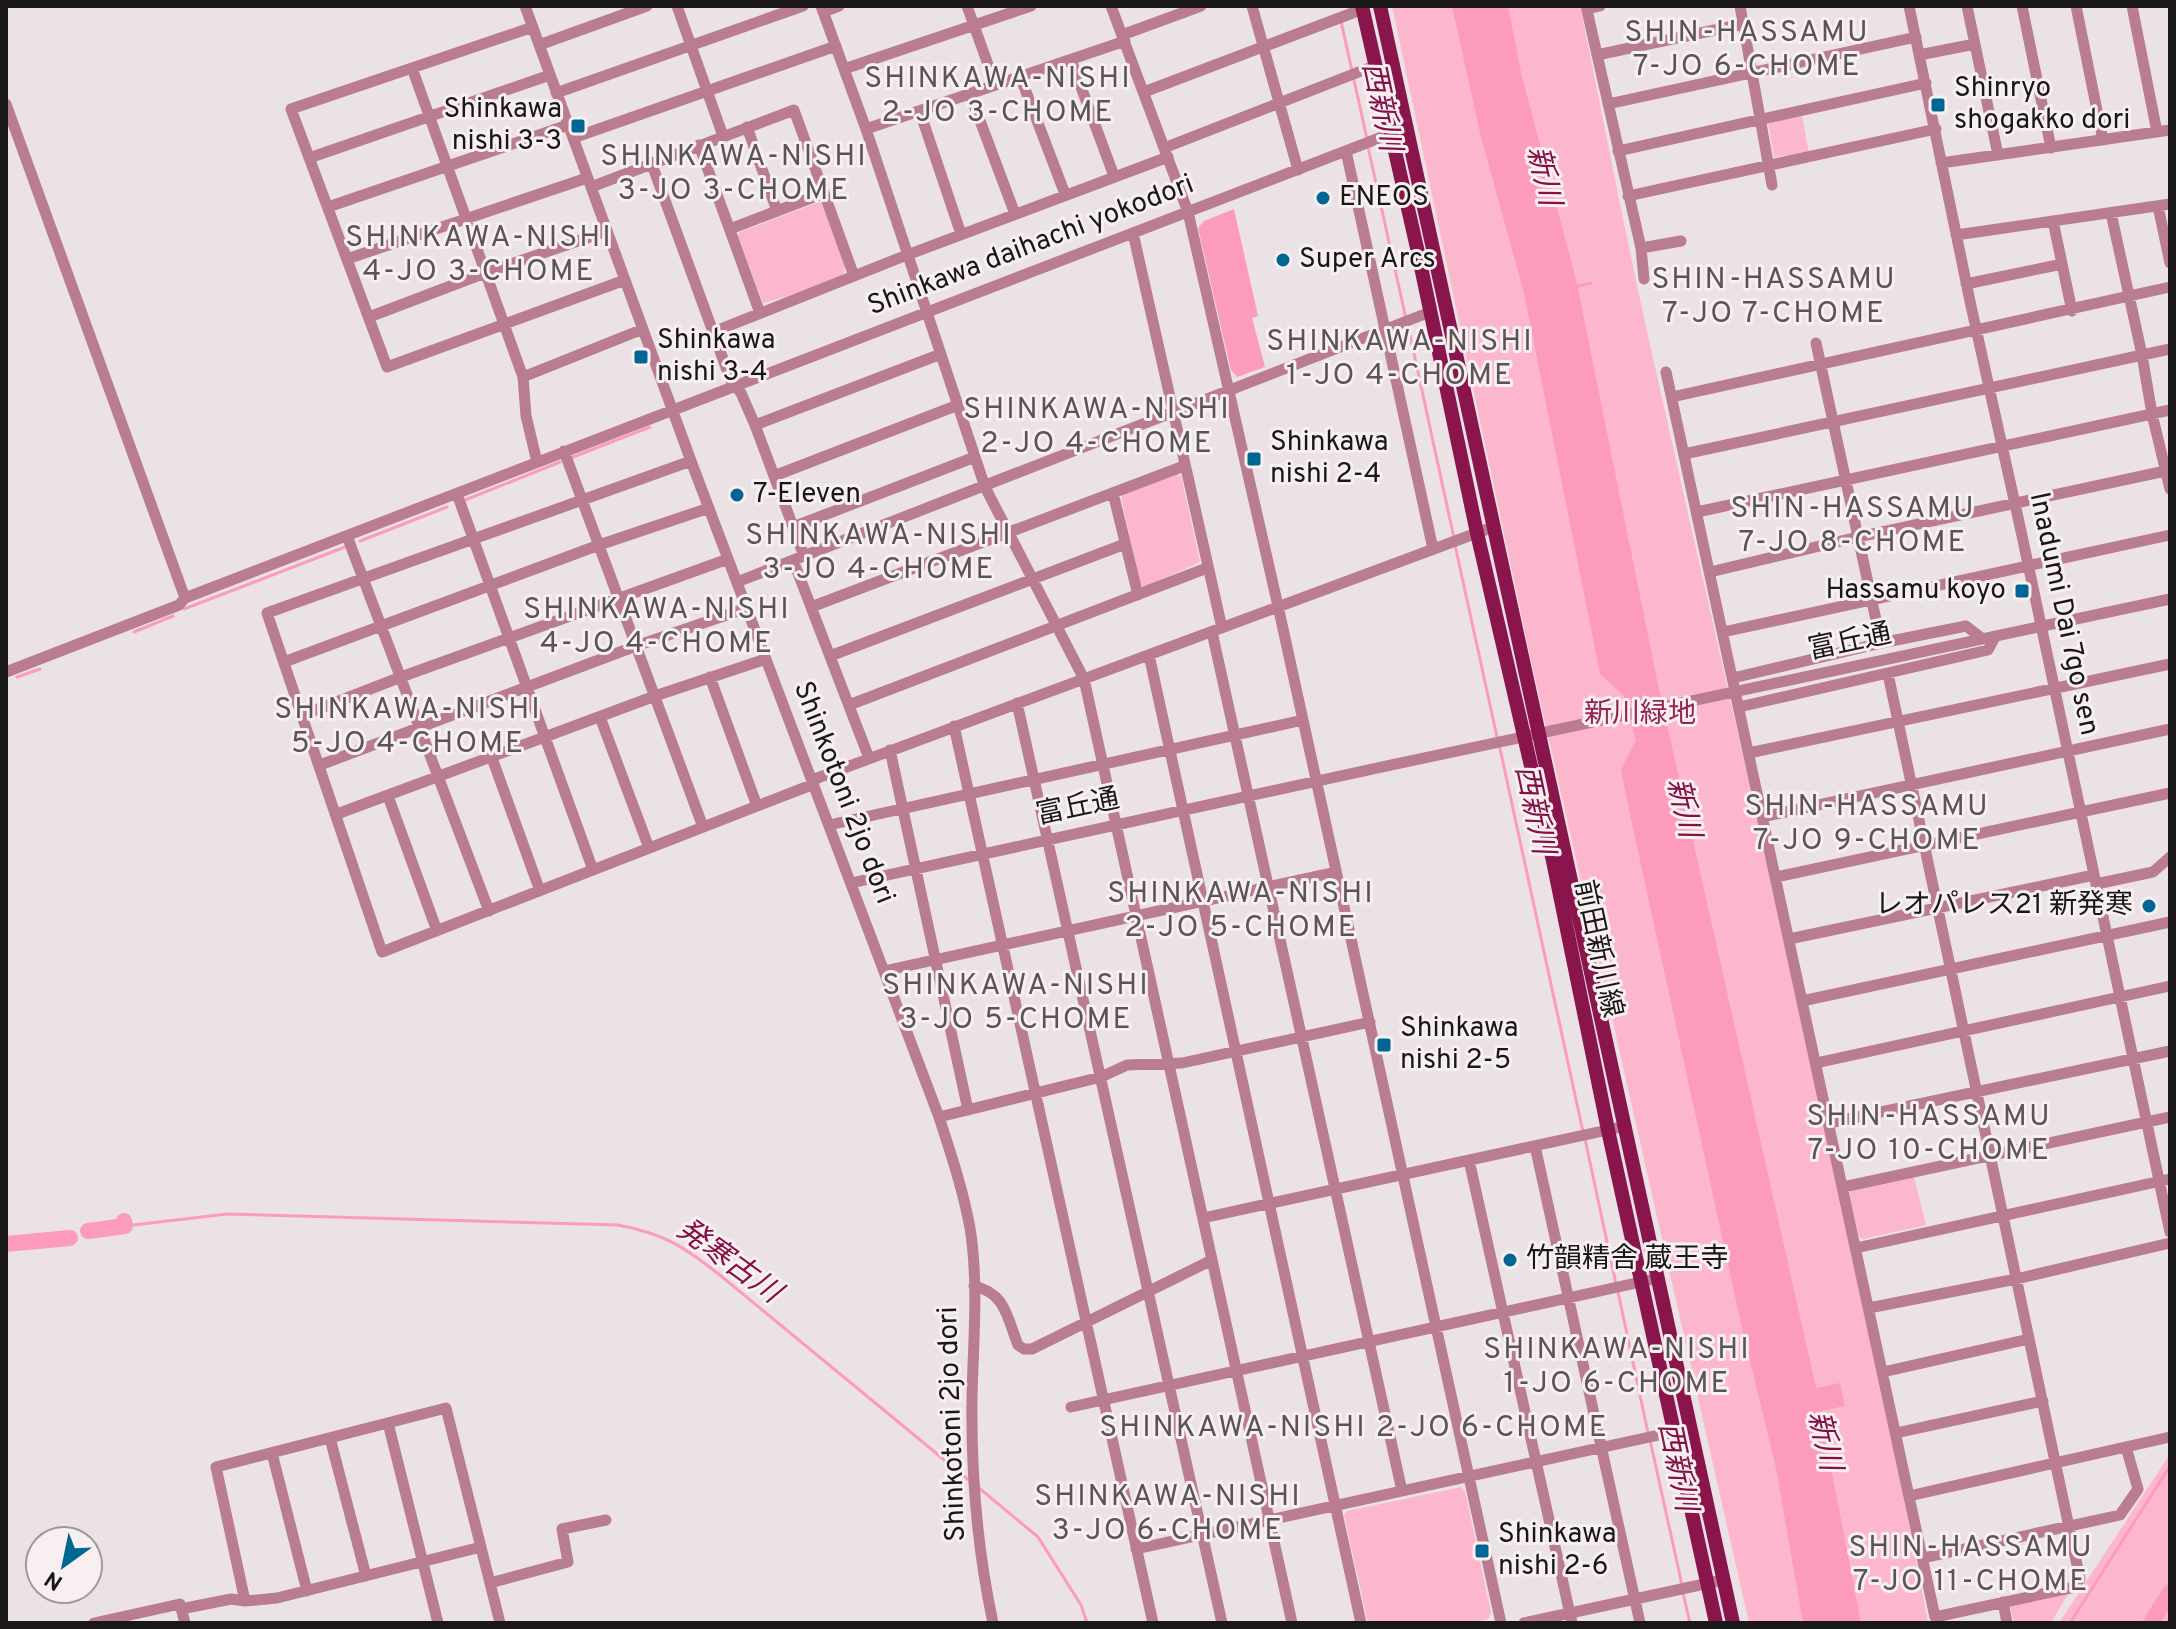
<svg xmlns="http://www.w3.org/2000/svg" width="2176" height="1629" font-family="Overpass,'Noto Sans JP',sans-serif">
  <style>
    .green { fill: #fdb7cd }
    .water { fill: #fd9bbc }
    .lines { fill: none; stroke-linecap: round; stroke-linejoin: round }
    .stream { stroke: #fd9bbc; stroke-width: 3 }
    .river { stroke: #fd9bbc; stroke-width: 16 }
    .minor { stroke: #ba7c90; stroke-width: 11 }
    .major { stroke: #89154c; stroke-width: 14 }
    .poi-dot { fill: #006795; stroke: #f8eff1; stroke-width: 3 }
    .labels { text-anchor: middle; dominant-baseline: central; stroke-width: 6; stroke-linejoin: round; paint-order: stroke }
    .poi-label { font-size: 28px; fill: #1a1718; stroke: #f8eff1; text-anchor: start }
    .street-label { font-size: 28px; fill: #1a1718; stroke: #f8eff1 }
    .park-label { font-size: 28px; fill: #932455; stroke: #f8eff1 }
    .neighbourhood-label { font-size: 30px; letter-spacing: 2px; fill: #5b5455; stroke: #f8eff1 }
    .water-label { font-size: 30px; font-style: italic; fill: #831148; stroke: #f8eff1 }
  </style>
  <rect width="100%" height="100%" fill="#eae2e4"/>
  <path class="green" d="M1392,6H1580C1603,117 1624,229 1649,340C1744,767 1847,1193 1928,1623H1749L1530,656Z
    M1802,116L1809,153L1774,157L1768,122Z
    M819,202L822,204L846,257L844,273L834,283L763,303L738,236L740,232Z
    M1177,475L1181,476L1200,562L1145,587L1141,585L1121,498L1123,494Z
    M1914,1177L1926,1225L1863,1239L1859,1237L1849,1194L1851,1190Z
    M2170,1454V1623H2059Z
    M1461,1487L1465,1491L1491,1613L1488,1619L1469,1623H1368L1344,1515L1347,1511Z
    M2068,1594L2051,1623H2014L2010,1606Z"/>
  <path class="water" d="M1452,6H1508L1522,77L1576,279L1657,680L1816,1388L1840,1383L1845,1406L1820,1411L1861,1623H1803L1776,1468L1739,1315L1628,805L1621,769L1636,740L1624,696L1600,674L1524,293L1481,137Z
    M1234,209L1258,316L1252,318L1265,367L1237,377L1231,370L1198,228L1204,221Z"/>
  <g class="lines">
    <path class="stream" d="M1341,21L1367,139
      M1368,147L1406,319
      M1575,287L1591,283
      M1408,326L1454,538
      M573,457L650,427
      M465,500L560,462
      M360,541L447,507
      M1455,545L1497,737
      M184,609L345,547
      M134,632L173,616
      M17,677L40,669
      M1499,744L1583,1132
      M1585,1139L1616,1284
      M125,1226L227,1214L618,1225C665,1234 683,1246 721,1276L970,1481
      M1618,1292L1648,1433
      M1650,1440L1682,1585
      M979,1488L1038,1537L1081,1605L1087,1623
      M1683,1593L1690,1623
      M2070,1623L2170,1466"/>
    <path class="river" d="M88,1231L125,1226L124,1221
      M6,1244L70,1238
      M2151,1623L2170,1592"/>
    <path class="minor" d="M525,6L691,461L939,1117C951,1154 963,1190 970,1228C979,1284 973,1343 972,1399C971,1476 977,1548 993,1623
      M677,6L723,136
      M821,6L866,129L985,487L1084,679L1292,1623
      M967,6L995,84
      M1111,6L1188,212L1278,606L1501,1623
      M1252,6L1298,170
      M1586,6L1641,248L1681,241
      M1740,6L1772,185
      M1909,6L1971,306L2021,531L2170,1232
      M1967,6L1998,155
      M2022,6L2051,148
      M2076,6L2103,140
      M2132,6L2157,132
      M1587,9L1600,6
      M823,12L839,6
      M533,27L291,109L387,367L625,280
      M1122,35L1201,6
      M539,45L647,6
      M1597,55L1743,24
      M1919,55L1975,44
      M1071,60L1114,176
      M412,68L523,377L526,416L537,462
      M844,69L1031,6
      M1020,76L1065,194
      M1144,92L1363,9
      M556,93L803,6
      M970,94L1015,214
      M6,104L185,598
      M1608,104L1916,37
      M920,112L961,234
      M747,127L777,211
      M866,129L1125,41
      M573,138L836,46
      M699,145L760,313
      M1164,148L1374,66
      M1346,151L1433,549
      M1618,151L1926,83
      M309,158L550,75
      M651,162L731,381L741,393L755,425L804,556
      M1941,163L2170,130
      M591,187L794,110L854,276
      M1628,196L1936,129
      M2158,206L2170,263
      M328,207L568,125
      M2111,213L2142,355L2152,414L2170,489
      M2053,221L2072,311
      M730,229L824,193
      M1133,233L1222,628
      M1956,235L2170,204
      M1641,248L1644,279
      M347,259L587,178
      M1966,284L2062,264
      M369,317L485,273L607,231
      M713,332L907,255L1168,157
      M1816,343L1881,643
      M1666,372L1935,1617L2075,1587L2080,1579L1888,674
      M523,377L643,329
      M1672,397L2170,287
      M755,425L941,354
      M564,451L703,827
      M1684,454L2170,349
      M691,461L267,613L382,952L814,784
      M774,476L958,405
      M1113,493L1138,595
      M457,494L593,870
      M1697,512L2170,410
      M793,527L975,457
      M347,536L489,911
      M793,560L869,758
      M1710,572L1858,537L2170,470
      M737,582L1430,312
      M811,607L1184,466
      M1212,632L1402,1491
      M1723,632L2170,535
      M1149,655L1361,1623
      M830,656L1125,544
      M284,662L599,545L709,508
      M6,672L179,605L185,598L1408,127
      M710,677L757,806
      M1733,678L1881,643L1966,626L1983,639
      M1017,703L1222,1623
      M849,705L1207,568
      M1739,707L1988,650L1995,637
      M303,715L401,677L728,559
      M600,717L649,848
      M954,726L1153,1623
      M890,750L968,1110
      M1749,753L2170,664
      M492,758L540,891
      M320,765L636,646L747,608
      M812,780L1493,527
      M388,796L437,931
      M337,814L655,696L766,659
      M1762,817L2170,729
      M829,825L1303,720
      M1776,877L2170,793
      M851,883C1290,785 1730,693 2170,599
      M2096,884L2153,872L2170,857
      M1789,939L2094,875
      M884,971L1336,872
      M1802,1001L2170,922
      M1816,1063L2170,986
      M939,1117L1101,1077L1127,1065L1182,1063L1370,1022
      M1829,1123L2170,1051
      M1535,1146L1640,1623
      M1469,1160L1572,1623
      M1843,1187L2170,1117
      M1203,1218L1626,1126
      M1856,1248L2170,1179
      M974,1286C1006,1293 1007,1318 1018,1345L1024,1349H1032L1212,1260
      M1869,1308L2016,1279L2170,1243
      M1883,1372L2029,1339
      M1071,1407L1659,1278
      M388,1423L438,1623
      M1896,1433L2043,1401
      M330,1438L366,1576
      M272,1453L307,1591
      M1909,1496L2170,1437
      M1136,1549L1691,1428
      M1923,1558L2120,1515L2138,1489L2126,1447
      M490,1583L568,1562L562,1529L606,1520
      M245,1601L216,1467L446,1408L500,1623
      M2003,1602L2007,1623
      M181,1609L231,1599L245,1601L277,1598L481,1547
      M94,1623L180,1604L185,1623
      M1524,1623L1723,1580"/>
    <path class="major" d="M1362,6L1417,248L1477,533L1553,861L1608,1130L1716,1623
      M1380,6L1733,1623"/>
  </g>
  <g class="poi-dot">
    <rect x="1930" y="97" width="16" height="16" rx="4"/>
    <rect x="570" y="118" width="16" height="16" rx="4"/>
    <circle cx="1323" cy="198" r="8"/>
    <circle cx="1283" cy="260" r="8"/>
    <rect x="633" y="349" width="16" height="16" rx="4"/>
    <rect x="1246" y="451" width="16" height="16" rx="4"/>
    <circle cx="737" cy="495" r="8"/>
    <rect x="2014" y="583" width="16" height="16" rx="4"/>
    <circle cx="2149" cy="906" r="8"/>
    <rect x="1376" y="1037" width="16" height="16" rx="4"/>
    <circle cx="1510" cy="1260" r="8"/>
    <rect x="1474" y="1543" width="16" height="16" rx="4"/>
  </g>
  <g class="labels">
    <g class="poi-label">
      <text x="1954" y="89">Shinryo<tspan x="1954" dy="32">shogakko dori</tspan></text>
      <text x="562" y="110" text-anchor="end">Shinkawa<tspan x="562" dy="32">nishi 3-3</tspan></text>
      <text x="1339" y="198">ENEOS</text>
      <text x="1299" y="260">Super Arcs</text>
      <text x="657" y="341">Shinkawa<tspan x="657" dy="32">nishi 3-4</tspan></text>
      <text x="1270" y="443">Shinkawa<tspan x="1270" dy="32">nishi 2-4</tspan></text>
      <text x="753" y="495">7-Eleven</text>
      <text x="2006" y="591" text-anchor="end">Hassamu koyo</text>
      <text x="2133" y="906" text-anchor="end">レオパレス21 新発寒</text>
      <text x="1400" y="1029">Shinkawa<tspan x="1400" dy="32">nishi 2-5</tspan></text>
      <text x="1526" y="1260">竹韻精舎 蔵王寺</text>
      <text x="1498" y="1535">Shinkawa<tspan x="1498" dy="32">nishi 2-6</tspan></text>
    </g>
    <g class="street-label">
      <text transform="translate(1031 246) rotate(-21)">Shinkawa daihachi yokodori</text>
      <text transform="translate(2063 614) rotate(78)">Inadumi Dai 7go sen</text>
      <text transform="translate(1850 643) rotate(-12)">富丘通</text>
      <text transform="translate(843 793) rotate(69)">Shinkotoni 2jo dori</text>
      <text transform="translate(1078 808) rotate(-12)">富丘通</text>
      <text transform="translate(1597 949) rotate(78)">前田新川線</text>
      <text transform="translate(953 1424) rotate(-92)">Shinkotoni 2jo dori</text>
    </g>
    <g class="park-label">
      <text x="1640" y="715">新川緑地</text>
    </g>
    <g class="neighbourhood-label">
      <text x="1747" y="33">SHIN-HASSAMU<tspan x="1747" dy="34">7-JO 6-CHOME</tspan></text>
      <text x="998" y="79">SHINKAWA-NISHI<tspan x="998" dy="34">2-JO 3-CHOME</tspan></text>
      <text x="734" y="157">SHINKAWA-NISHI<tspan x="734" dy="34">3-JO 3-CHOME</tspan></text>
      <text x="479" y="238">SHINKAWA-NISHI<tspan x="479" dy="34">4-JO 3-CHOME</tspan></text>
      <text x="1774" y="280">SHIN-HASSAMU<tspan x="1774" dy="34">7-JO 7-CHOME</tspan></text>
      <text x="1400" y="342">SHINKAWA-NISHI<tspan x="1400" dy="34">1-JO 4-CHOME</tspan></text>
      <text x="1097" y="410">SHINKAWA-NISHI<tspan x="1097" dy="34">2-JO 4-CHOME</tspan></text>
      <text x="1853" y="509">SHIN-HASSAMU<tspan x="1853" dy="34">7-JO 8-CHOME</tspan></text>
      <text x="879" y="536">SHINKAWA-NISHI<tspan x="879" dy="34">3-JO 4-CHOME</tspan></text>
      <text x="657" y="610">SHINKAWA-NISHI<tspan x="657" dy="34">4-JO 4-CHOME</tspan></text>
      <text x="408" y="710">SHINKAWA-NISHI<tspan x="408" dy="34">5-JO 4-CHOME</tspan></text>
      <text x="1867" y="807">SHIN-HASSAMU<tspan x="1867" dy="34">7-JO 9-CHOME</tspan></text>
      <text x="1241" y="894">SHINKAWA-NISHI<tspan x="1241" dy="34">2-JO 5-CHOME</tspan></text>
      <text x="1016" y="986">SHINKAWA-NISHI<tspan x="1016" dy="34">3-JO 5-CHOME</tspan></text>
      <text x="1929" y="1117">SHIN-HASSAMU<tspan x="1929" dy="34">7-JO 10-CHOME</tspan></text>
      <text x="1617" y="1350">SHINKAWA-NISHI<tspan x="1617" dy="34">1-JO 6-CHOME</tspan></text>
      <text x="1354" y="1428">SHINKAWA-NISHI 2-JO 6-CHOME</text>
      <text x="1168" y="1497">SHINKAWA-NISHI<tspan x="1168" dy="34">3-JO 6-CHOME</tspan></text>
      <text x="1971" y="1548">SHIN-HASSAMU<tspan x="1971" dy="34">7-JO 11-CHOME</tspan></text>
    </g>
    <g class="water-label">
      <text transform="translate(1380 107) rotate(78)">西新川</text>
      <text transform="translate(1542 176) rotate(77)">新川</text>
      <text transform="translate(1682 808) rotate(77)">新川</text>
      <text transform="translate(1533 810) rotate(78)">西新川</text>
      <text transform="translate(728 1262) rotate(36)">発寒古川</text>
      <text transform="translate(1823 1441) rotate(77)">新川</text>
      <text transform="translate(1676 1467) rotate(78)">西新川</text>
    </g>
  </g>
  <rect width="2176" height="1629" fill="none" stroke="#1a1718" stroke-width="16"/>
  <g transform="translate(64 1565) rotate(213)"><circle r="38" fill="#f8eff1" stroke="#9f999a" stroke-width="2"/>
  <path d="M0-6L14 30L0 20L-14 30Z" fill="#006795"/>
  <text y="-12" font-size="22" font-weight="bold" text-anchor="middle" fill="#1a1718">N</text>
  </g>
</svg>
